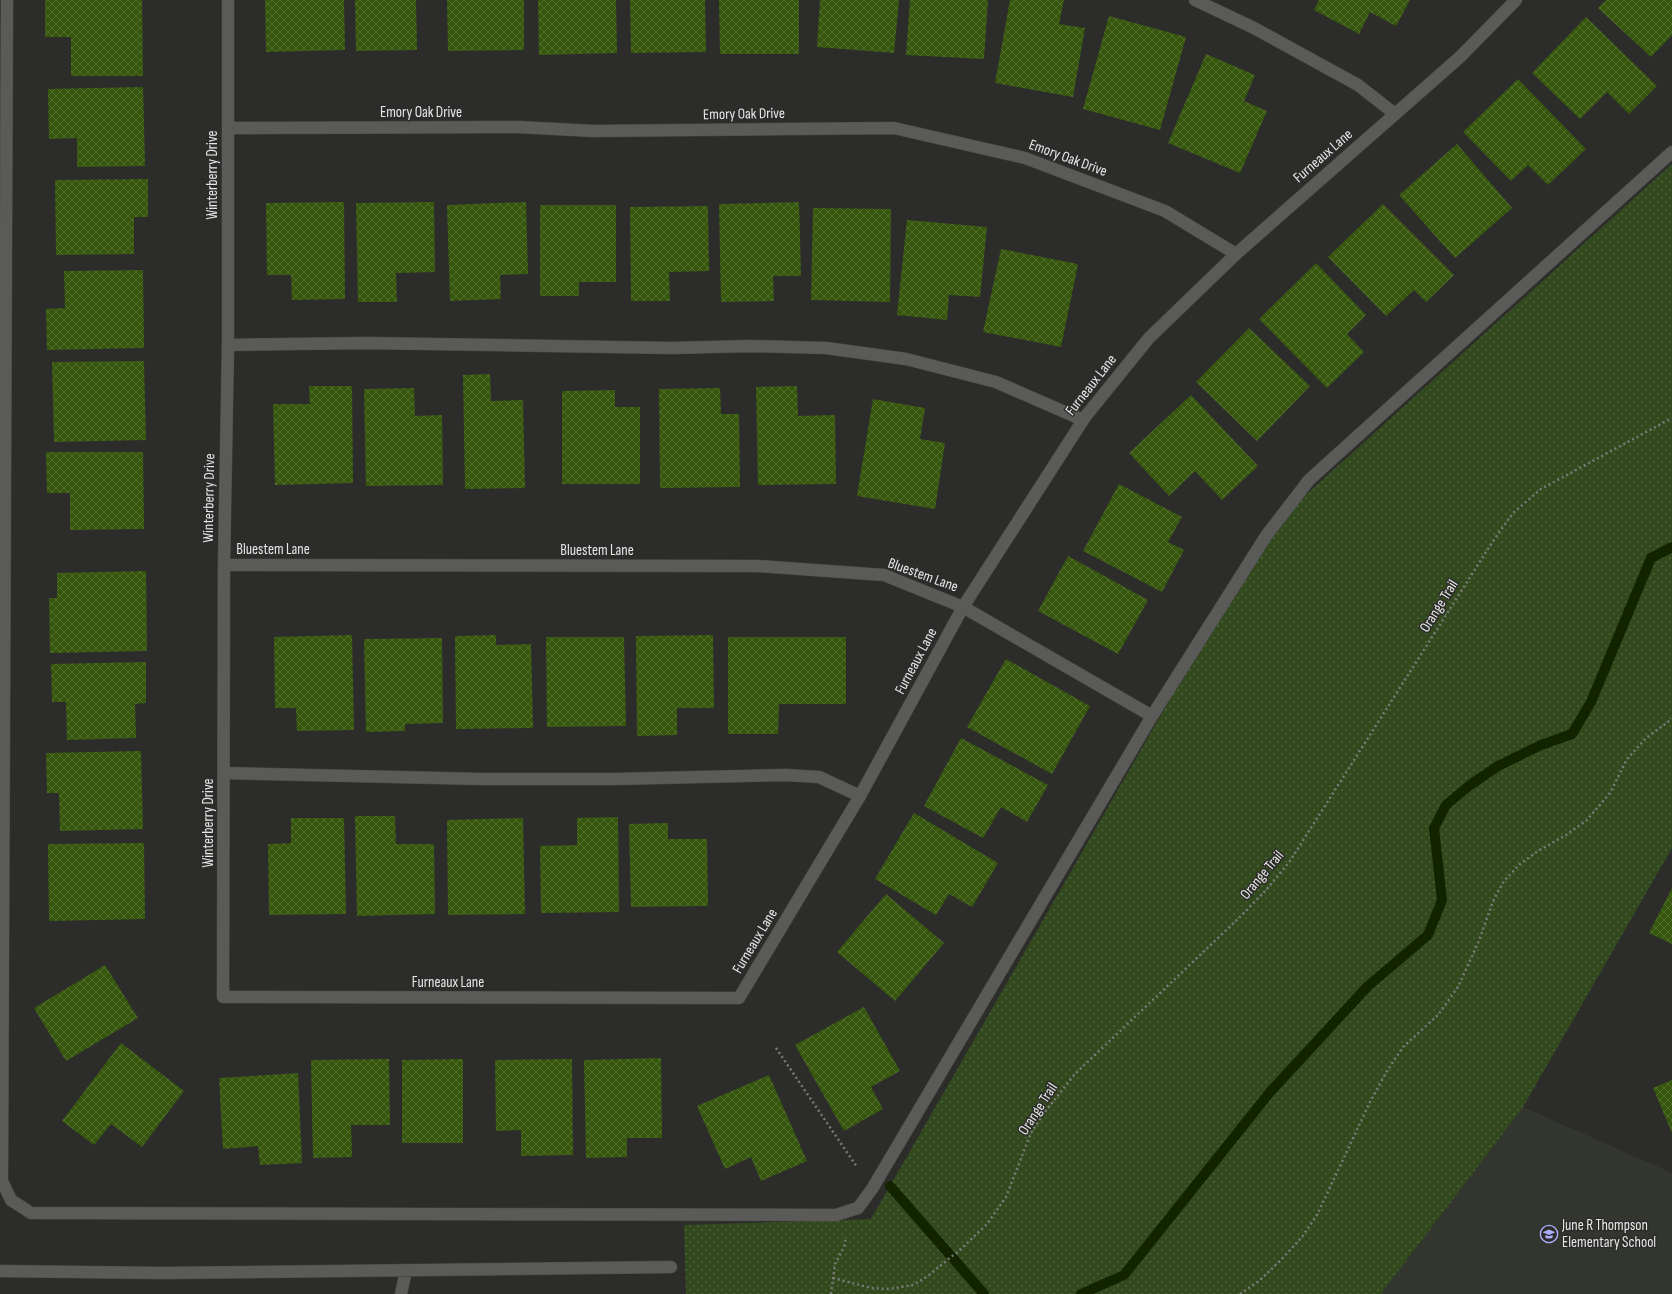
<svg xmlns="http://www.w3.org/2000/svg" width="1672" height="1294" font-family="'Sofia Sans Condensed',sans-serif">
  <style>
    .built { fill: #32362f }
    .grass { fill: url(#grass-dots) }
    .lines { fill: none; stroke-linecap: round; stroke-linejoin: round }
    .stream { stroke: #122300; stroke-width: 10 }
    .building { fill: url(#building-cross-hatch) }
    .lane-casing { stroke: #474846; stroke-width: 13 }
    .street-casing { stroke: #474846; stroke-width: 13 }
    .path { stroke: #7a7b79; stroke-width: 2.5; stroke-dasharray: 2 3; stroke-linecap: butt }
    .lane { stroke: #5a5b59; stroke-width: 12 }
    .street { stroke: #5a5b59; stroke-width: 12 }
    .labels { text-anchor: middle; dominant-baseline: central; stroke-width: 3; stroke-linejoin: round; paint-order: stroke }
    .street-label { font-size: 15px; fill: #e6e7e6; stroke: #2c2d2b }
    .poi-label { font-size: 15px; fill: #e6e7e6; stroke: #2c2d2b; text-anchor: start }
  </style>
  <defs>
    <pattern id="grass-dots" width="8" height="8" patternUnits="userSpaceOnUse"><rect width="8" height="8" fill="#32481d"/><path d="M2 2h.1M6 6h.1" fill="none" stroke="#50623e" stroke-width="1.8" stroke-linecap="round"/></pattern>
    <pattern id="building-cross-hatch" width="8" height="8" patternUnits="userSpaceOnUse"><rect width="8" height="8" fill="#35560c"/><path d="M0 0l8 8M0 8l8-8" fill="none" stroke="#526e2f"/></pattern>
  </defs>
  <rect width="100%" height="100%" fill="#2c2d2b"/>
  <path class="built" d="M1523,1107L1672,1173V1294H1381Z"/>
  <path class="grass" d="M1672,164V848L1523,1107L1381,1294H686L684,1225L871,1219L1268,529Z"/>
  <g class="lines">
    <path class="stream" d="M890,1186L984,1294
      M1081,1294L1124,1275L1270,1092L1368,986L1428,935L1442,900L1434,828L1446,805L1470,785L1498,766L1541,745L1572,734L1591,702L1651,558L1672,547"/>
  </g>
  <path class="building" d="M45,0H142L143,76H71V37H45Z
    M265,0H344L345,50L266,52Z
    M355,0H416L417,50L356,51Z
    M447,0H524V50L448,51Z
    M538,0H616L617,53L539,55Z
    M630,0H705L706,52L631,53Z
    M719,0H799V54H720Z
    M820,0H899L894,53L817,47Z
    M910,0H988L984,59L906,55Z
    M1010,0H1064L1059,24L1085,28L1073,97L995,83Z
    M1319,0H1410L1396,26L1370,12L1359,34L1314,10Z
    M1606,0H1672V35L1651,57L1598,8Z
    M1109,16L1186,37L1160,130L1083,109Z
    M1586,17L1657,86L1629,114L1607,92L1580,119L1532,73Z
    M1206,54L1255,75L1244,101L1267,111L1240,173L1168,143Z
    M1518,79L1586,149L1548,185L1528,165L1511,181L1463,132Z
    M143,87L145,166L77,167V138L49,139L48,89Z
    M1457,144L1512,208L1455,258L1399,195Z
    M148,179V217H134V254L56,255L55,180Z
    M344,202L345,299L292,300L291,275H267L266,203Z
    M434,202L435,272L396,273L397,302H358L356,203Z
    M526,202L528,274L500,275L501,299L450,301L447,205Z
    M799,202L801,276H773L774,301L721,302L719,204Z
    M1383,204L1454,275L1426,302L1414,290L1386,316L1328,257Z
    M540,205H616V282H579V296H540Z
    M708,206L709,271L669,272L670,301H631L630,207Z
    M813,208L891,209L890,302L811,300Z
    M907,220L987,227L980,297L949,295L947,320L897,315Z
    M1001,249L1078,264L1061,347L983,332Z
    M1316,263L1366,315L1347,334L1364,352L1327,388L1259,319Z
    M143,270L144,348L47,350L46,309L65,308L64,271Z
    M1249,328L1310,386L1257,441L1196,382Z
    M144,361L146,440L54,442L52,362Z
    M490,374L491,401L523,400L525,488L465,489L463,375Z
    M309,386H352L353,483L275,485L273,404H310Z
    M797,386L798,416L835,415L836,484L758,485L756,387Z
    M414,388L415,416L442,415L443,485L366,486L364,389Z
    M720,388L721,414H739L740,487L660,488L659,389Z
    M615,390V407H640V484H562V391Z
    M1191,395L1258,466L1222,500L1195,471L1169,496L1129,453Z
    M873,399L925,408L920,439L945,443L935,509L857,496Z
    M46,452H143L144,529L70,530V493H47Z
    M1119,484L1182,517L1168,542L1184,550L1162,592L1083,551Z
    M1068,556L1148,600L1118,654L1038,611Z
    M146,571L147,651L50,653L49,598H57V573Z
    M352,635L354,730L297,731L296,708H275L274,637Z
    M496,635V645L531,644L533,728L456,729L455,636Z
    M713,635L714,708H677V735L637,736L636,636Z
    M546,637H624L626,726L547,727Z
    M728,637H846V704H779L778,734H728Z
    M442,638L443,723L405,724V731L366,732L364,639Z
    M1006,659L1090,706L1052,774L967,727Z
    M146,662V703L135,704L136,738L67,740L66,702H52L51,664Z
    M961,738L1048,785L1027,822L1001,807L983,838L924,806Z
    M141,751L143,829L60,831L59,793H47L46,753Z
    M914,813L998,863L972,907L949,894L936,915L875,879Z
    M355,816H395L396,844H434L435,914L357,916Z
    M618,817L619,912L541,913L540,846L577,845V818Z
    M291,818H344L346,914L269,915L268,844L291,843Z
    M523,818L525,914L448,915L447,820Z
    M668,823V839H707L708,906L631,907L629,824Z
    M144,843L145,919L49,921L48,844Z
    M1672,888V944L1649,933Z
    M886,894L944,943L895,1001L837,952Z
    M105,965L138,1018L66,1061L34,1008Z
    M864,1007L900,1071L871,1087L883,1109L844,1131L795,1045Z
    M121,1043L184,1091L142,1147L111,1124L94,1145L62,1121Z
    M661,1058L662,1138H627V1157L586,1158L584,1060Z
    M389,1059L390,1125H351L352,1157L313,1158L311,1060Z
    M463,1059V1143H402V1060Z
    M572,1059L573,1155L521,1156V1130L496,1131L495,1060Z
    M298,1073L302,1163L260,1165L258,1146L223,1149L219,1078Z
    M769,1075L807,1161L761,1181L751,1157L725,1169L697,1106Z
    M1672,1080V1133L1653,1088Z"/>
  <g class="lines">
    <defs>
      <path id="lane" d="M7,0L2,1181L11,1200L31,1213L836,1215L858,1208L872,1189L1152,716L1266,536L1309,480L1672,152
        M1195,0L1254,28L1358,85L1395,114
        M228,345L366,343L672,348L749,346L826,348L906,359L996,382L1083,420
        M963,607L1152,716
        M224,773L482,779H615L786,775L819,777L860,796
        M0,1271L161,1273L671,1267
        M401,1294L406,1270"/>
      <path id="street" d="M228,0V345L224,565L223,997L739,998L860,796L963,607L1085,417L1149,338L1236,254L1460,57L1516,0
        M229,128L518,127L594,131L894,128L1025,158L1165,211L1236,254
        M224,565L758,566L884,575L963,607"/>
    </defs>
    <use href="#lane" class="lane-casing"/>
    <use href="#street" class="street-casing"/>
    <path class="path" d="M776,1048L857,1167
      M833,1278L871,1288L889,1289L913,1285L928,1276L962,1248L987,1224L1006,1197L1031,1133L1044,1113L1075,1074L1241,916L1266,890L1290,861L1493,541L1513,513L1541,489L1672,418
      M831,1294L835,1264L844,1247L846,1237
      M1240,1294L1259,1281L1280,1261L1302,1237L1317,1215L1370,1102L1387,1071L1403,1047L1438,1015L1458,987L1478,943L1494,899L1504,881L1520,864L1538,851L1566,835L1587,820L1610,793L1627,759L1646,738L1672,719"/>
    <use href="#lane" class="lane"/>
    <use href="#street" class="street"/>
  </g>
  <defs>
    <symbol id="school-ring" viewBox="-11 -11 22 22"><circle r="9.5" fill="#2c2d2b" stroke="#acaffb" stroke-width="1.5"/><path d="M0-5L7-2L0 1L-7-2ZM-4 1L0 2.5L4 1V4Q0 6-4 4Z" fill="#acaffb"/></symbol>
  </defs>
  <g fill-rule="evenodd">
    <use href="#school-ring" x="1539" y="1224" width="20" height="20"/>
  </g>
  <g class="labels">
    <g class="street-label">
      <text x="421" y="112">Emory Oak Drive</text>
      <text transform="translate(744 114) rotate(-1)">Emory Oak Drive</text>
      <text transform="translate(1323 156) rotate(-41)">Furneaux Lane</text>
      <text transform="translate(1068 158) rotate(20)">Emory Oak Drive</text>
      <text transform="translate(212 175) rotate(-90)">Winterberry Drive</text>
      <text transform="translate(1091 385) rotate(-52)">Furneaux Lane</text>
      <text transform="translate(209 498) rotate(-89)">Winterberry Drive</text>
      <text x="273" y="549">Bluestem Lane</text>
      <text x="597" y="550">Bluestem Lane</text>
      <text transform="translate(923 575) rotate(20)">Bluestem Lane</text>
      <text transform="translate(1439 606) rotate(-58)">Orange Trail</text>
      <text transform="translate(916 661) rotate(-62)">Furneaux Lane</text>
      <text transform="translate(208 823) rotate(-90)">Winterberry Drive</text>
      <text transform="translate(1262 875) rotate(-50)">Orange Trail</text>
      <text transform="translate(755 941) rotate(-59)">Furneaux Lane</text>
      <text x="448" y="982">Furneaux Lane</text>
      <text transform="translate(1038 1109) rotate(-57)">Orange Trail</text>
    </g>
    <g class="poi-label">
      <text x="1562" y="1225">June R Thompson<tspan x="1562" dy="17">Elementary School</tspan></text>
    </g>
  </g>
</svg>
